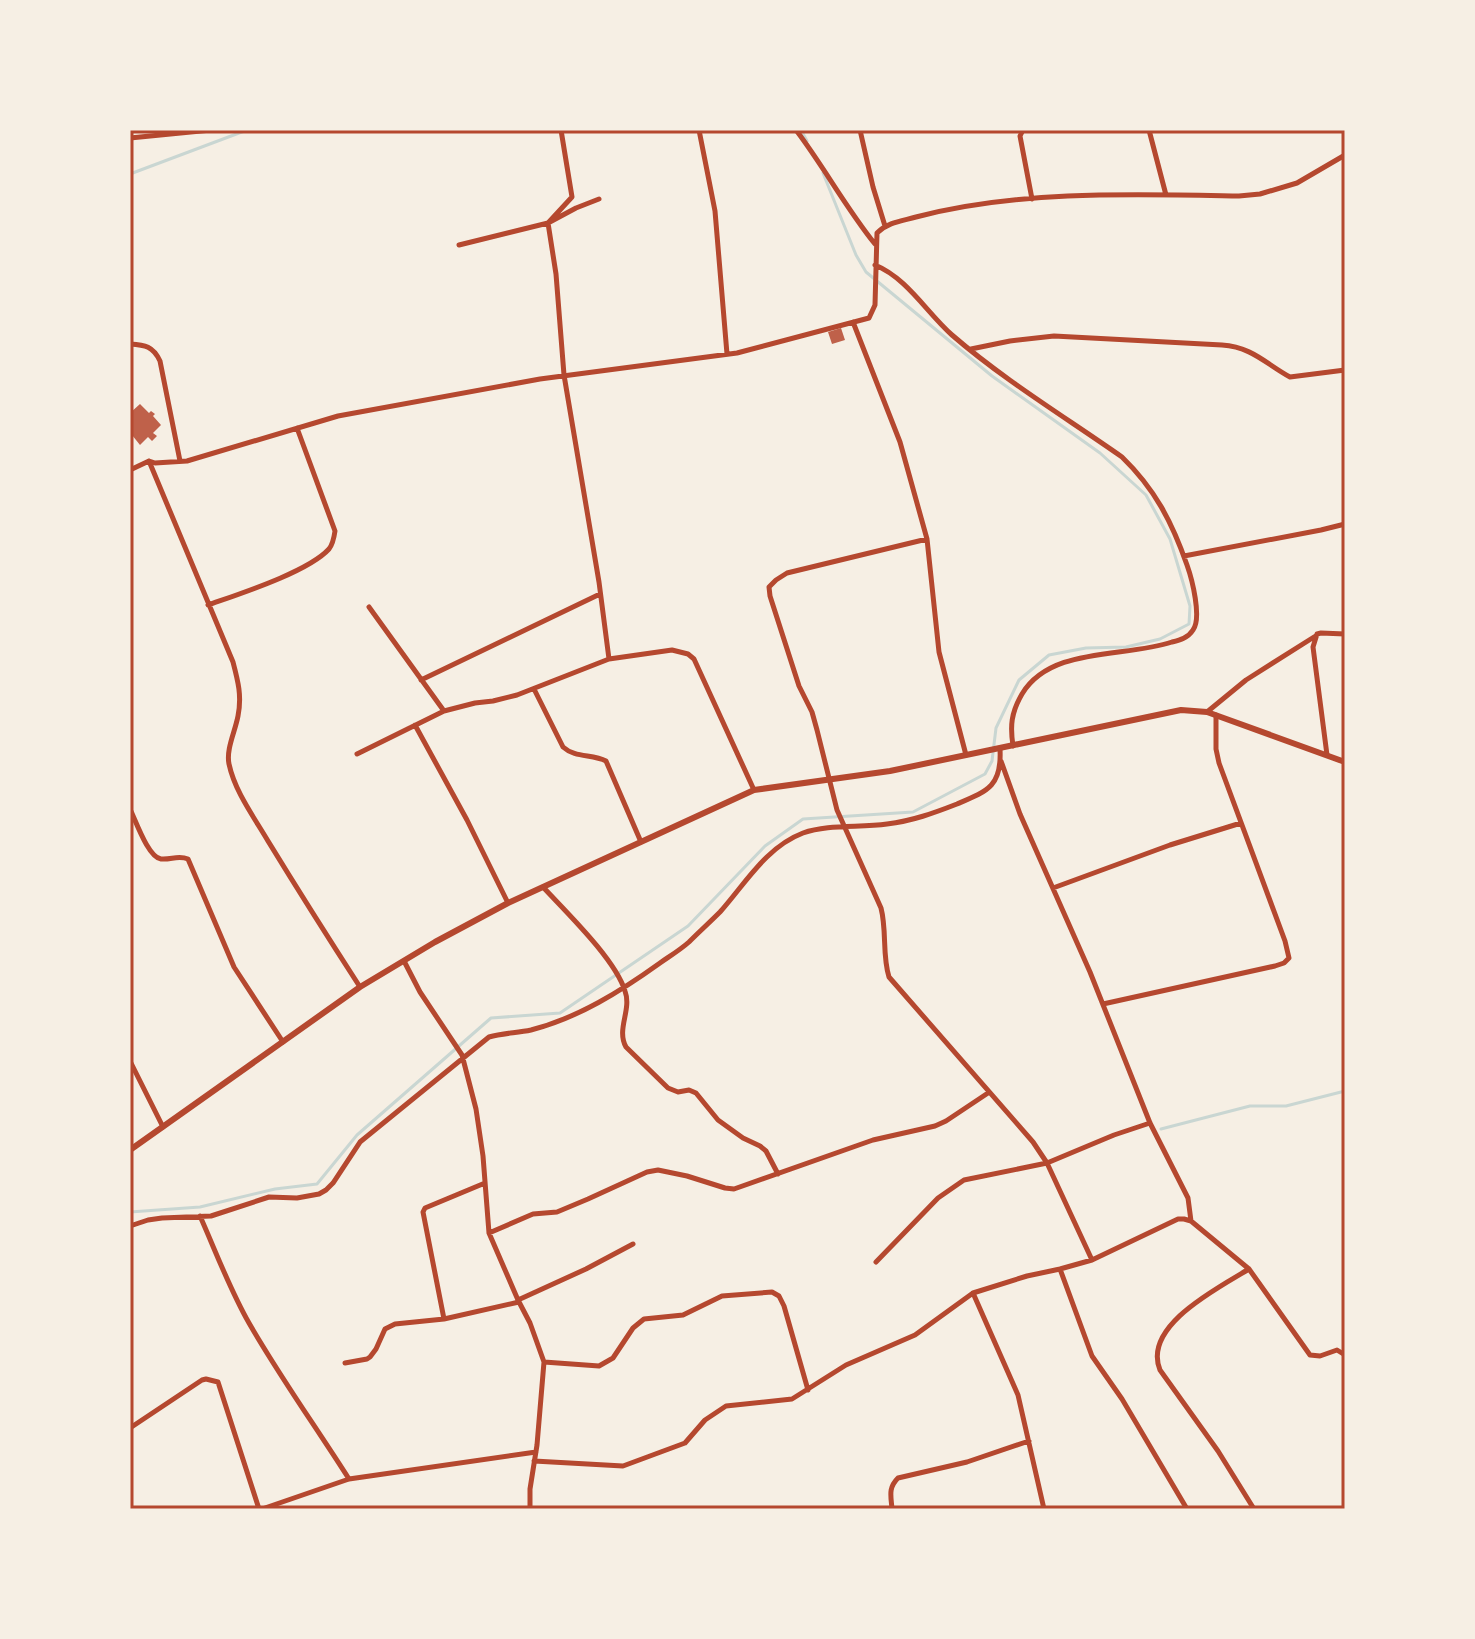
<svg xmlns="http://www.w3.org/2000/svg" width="1475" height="1639" font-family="Karla,sans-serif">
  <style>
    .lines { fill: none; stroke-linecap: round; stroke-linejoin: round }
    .stream { stroke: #c9d6d2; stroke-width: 3 }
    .building { fill: #bf614a }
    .minor { stroke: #b5482f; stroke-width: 5 }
    .tertiary { stroke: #b5482f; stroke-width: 6 }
    .neatline { fill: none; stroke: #b5482f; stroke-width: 3 }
  </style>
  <rect width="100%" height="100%" fill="#f6efe4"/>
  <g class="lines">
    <path class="stream" d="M801,130L807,141
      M130,174L247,130
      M1161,1129L1250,1106H1286L1345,1091
      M130,1212L200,1207L275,1189L317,1184L357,1135L491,1018L560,1013L688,926L765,846L803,819L913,812L985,774L992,761L996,728L1019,680L1049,655L1086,648L1126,647L1160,639L1189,624L1190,606L1170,539L1146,495L1100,453L992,376L866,272L856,255L823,173"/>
  </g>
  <path class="building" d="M841,328L845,340L832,344L828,332Z
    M140,404L149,413L151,411L155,414L153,416L161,425L153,433L157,436L152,441L148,437L140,445L132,435L130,437V413Z"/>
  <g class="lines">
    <path class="minor" d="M561,130L572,197L548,223L556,274L564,375L599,582L609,659
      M699,130L715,211L727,354
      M796,130C824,167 846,208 875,244
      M860,130L873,187L885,226
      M1023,130L1020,136L1032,199
      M1149,130L1166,195
      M130,138L211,130
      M459,245L548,223L576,208L599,199
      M875,265C907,278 927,313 952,335C1004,380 1065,417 1122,457C1155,489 1172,522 1187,565C1192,579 1202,618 1193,630C1188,638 1180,640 1172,642C1125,658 1051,646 1022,694C1011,713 1010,726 1013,746
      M853,322L900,442L927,539L939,652L966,755
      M130,344C145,345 153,346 160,361L180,461
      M971,349L1010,341L1054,336L1222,345C1252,347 1266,364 1290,377L1345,370
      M149,461L233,662C238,681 242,696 238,716C235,732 226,749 229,764C235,792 254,817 268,841C298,890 329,939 360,987
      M130,470L149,461L155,463L187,461L338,416L540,379L737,353L869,318L875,305L877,233C888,222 902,221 916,217C1017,190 1135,194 1239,196L1260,194L1297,183L1345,155
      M927,539L787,573L776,580L769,587L770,596L799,686L812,712L817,730L837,810L881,908C887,931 882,955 889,977L1033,1142L1047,1163L1092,1260
      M1184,556L1321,530L1345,524
      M208,605C239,594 308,572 329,549C333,544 334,538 335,531L297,428
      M369,607L444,711
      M421,680L600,594
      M534,689L563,747C575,758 592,754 606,761L641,842
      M1207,712L1246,680L1314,637
      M415,725L467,820L508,903
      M357,754L444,711L475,703L493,701L517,695L609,659L672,650L688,654L694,659L754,790
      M1327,755L1313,647L1317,634L1321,633L1345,634
      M1001,761L1020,814L1090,972L1150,1123L1188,1198L1191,1221
      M130,809C136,821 148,857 161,859C171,860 178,855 188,859L234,967L283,1042
      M543,887C567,913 615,959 625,991C632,1010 616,1029 626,1047L668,1088L678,1092L689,1090L696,1093L718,1120L743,1138L760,1146L766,1151L778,1174
      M1053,888L1170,845L1241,823
      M404,961L420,992L462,1055L476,1109L483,1156L489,1233L518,1300L530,1323L544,1362L537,1445L530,1489V1509
      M1103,1004L1275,966L1284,963L1289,958L1285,941L1219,763L1216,749V715
      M130,1061L163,1127
      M200,1216C216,1252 230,1290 249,1323C280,1377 316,1427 349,1479
      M130,1226L148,1220L162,1218L211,1216L269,1197L297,1198L319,1194L326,1190L333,1183L360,1142L489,1037C503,1033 517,1033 531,1030C578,1018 621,991 660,963C670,956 680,950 689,942C699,932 710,922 720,912C745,884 766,847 803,833C828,824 860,828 887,824C912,821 934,813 957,804C988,791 1002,786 1000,749
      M489,1233L533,1214L557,1212L588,1199L647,1172L658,1170L687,1176L725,1188L734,1189L873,1140L935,1126L946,1121L988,1093
      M876,1262L938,1198L964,1180L1047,1163L1114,1135L1150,1123
      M1060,1269L1092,1356L1122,1399L1187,1509
      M1249,1269C1218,1288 1142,1326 1160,1370L1218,1451L1254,1509
      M973,1293L1027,1276L1060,1269L1092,1260L1178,1219H1184L1191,1221L1249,1269L1310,1355L1320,1356L1337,1350L1345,1355
      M518,1300L586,1269L633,1244
      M444,1319L423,1212L425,1208L485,1183
      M544,1362L599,1366L613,1358L633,1328L644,1319L683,1315L722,1296L772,1292L779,1296L784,1306L808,1390
      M345,1363L367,1359L370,1357L376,1349L385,1329L395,1324L444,1319L519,1302
      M130,1428L202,1380L206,1379L218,1382L259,1509
      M534,1461L623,1466L685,1443L705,1420L726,1406L792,1399L846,1365L915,1335L973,1293L1018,1395L1044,1509
      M262,1509L349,1479L536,1452
      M892,1509C891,1496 888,1488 898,1478L967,1462L1029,1441"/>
    <path class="tertiary" d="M130,1150L360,987L435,942L508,903L754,790L890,771L1181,710L1207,712L1345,762"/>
  </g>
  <rect width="1475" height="1639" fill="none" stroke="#f6efe4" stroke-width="264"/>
  <rect x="132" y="132" width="1211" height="1375" class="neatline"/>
</svg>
